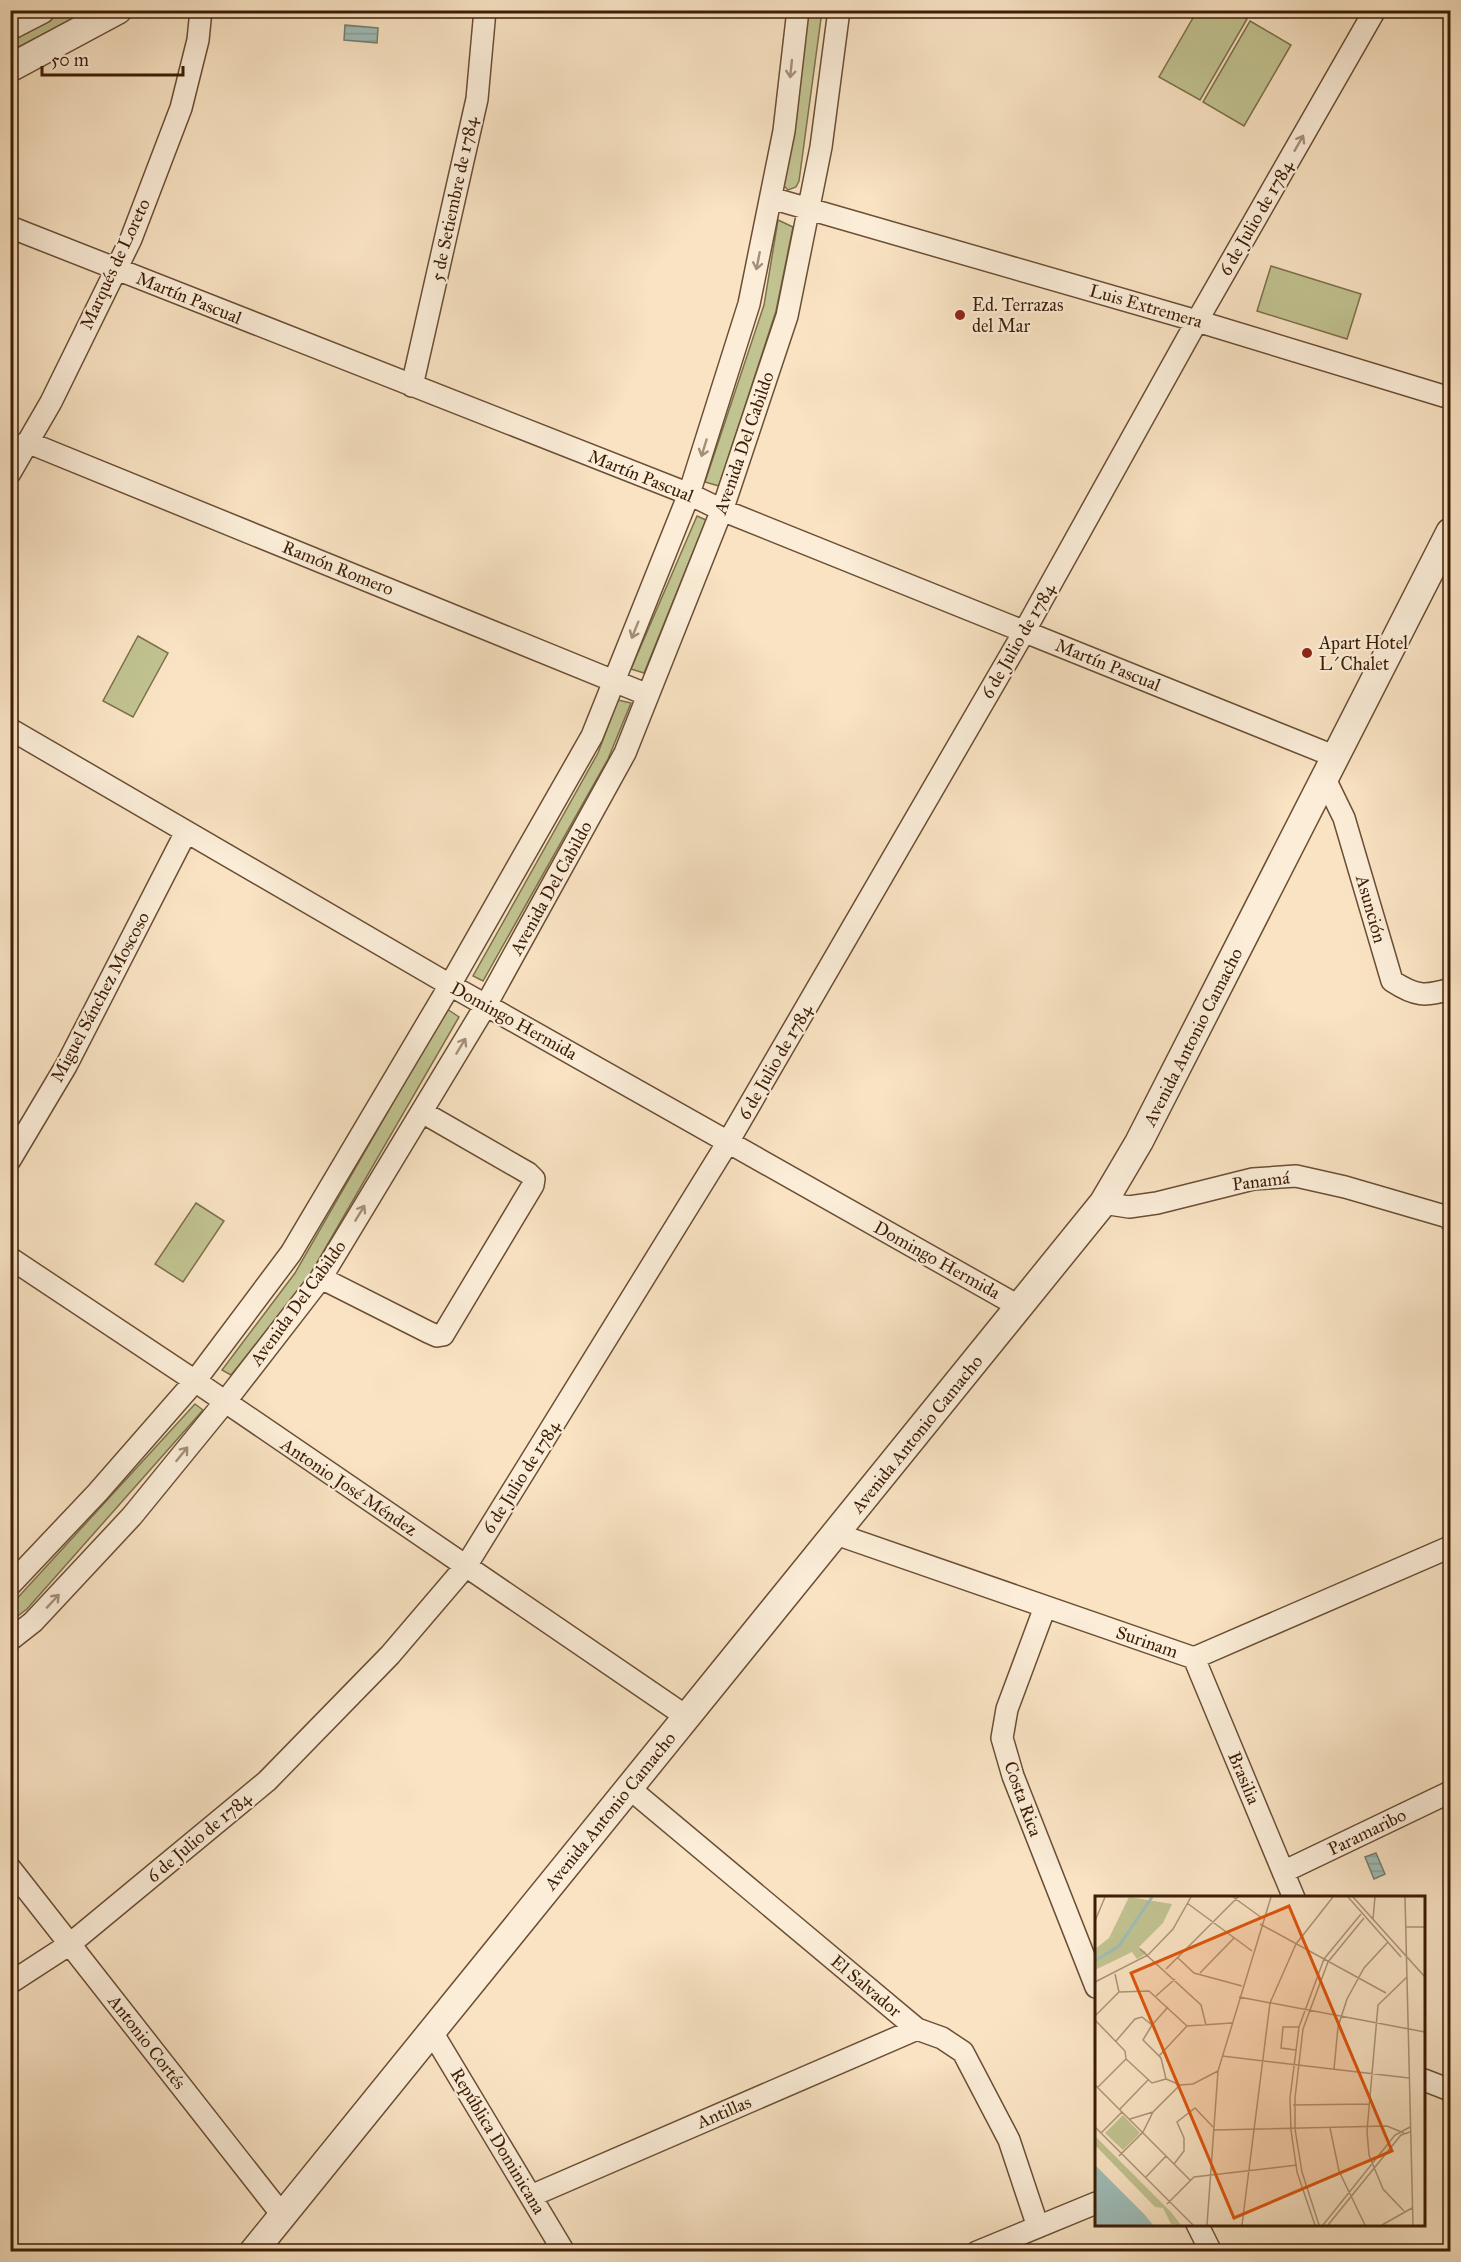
<svg xmlns="http://www.w3.org/2000/svg" width="1461" height="2262" font-family="'IM FELL Great Primer',serif">
  <style>
    .grass { fill: #c1c391; stroke: #7e704b; stroke-width: 1.5 }
    .water { fill: url(#water-rules); stroke: #777d70; stroke-width: 1.5 }
    .lines { fill: none; stroke-linecap: round; stroke-linejoin: round }
    .minor-casing { stroke: #6b4e34; stroke-width: 24 }
    .tertiary-casing { stroke: #6b4e34; stroke-width: 30 }
    .minor { stroke: #fbedd8; stroke-width: 21 }
    .tertiary { stroke: #fbedd8; stroke-width: 27 }
    .oneway { stroke: #a58f79 }
    .poi-dot { fill: #8f2418; stroke: #fbedd8; stroke-width: 2 }
    .labels { text-anchor: middle; dominant-baseline: central; stroke-width: 4.5; stroke-linejoin: round; paint-order: stroke }
    .street-label { font-size: 18px; fill: #3c1d05; stroke: #fbedd8 }
    .poi-label { font-size: 18px; fill: #3c1d05; stroke: #fbedd8; text-anchor: start }
    .inset-river { fill: none; stroke: #9ebdb8; stroke-width: 3 }
    .inset-road { fill: none; stroke: #ad9477; stroke-width: 1.5 }
    .view { fill: #df560c; fill-opacity: 0.15; stroke: #df560c; stroke-width: 3 }
    .inset-edge { fill: none; stroke: #3c1d05; stroke-width: 3 }
  </style>
  <defs>
    <pattern id="water-rules" width="6" height="5" patternUnits="userSpaceOnUse" patternTransform="scale(1.5)"><rect width="6" height="5" fill="#9ebdb8"/><path d="M0 2.5h6" fill="none" stroke="#89a29d"/></pattern>
  </defs>
  <rect width="100%" height="100%" fill="#f9e3c3"/>
  <filter id="stains"><feTurbulence type="fractalNoise" baseFrequency=".00333" numOctaves="4"/><feColorMatrix values="0 0 0 0 .2 0 0 0 0 .09 0 0 0 0 .02 0 0 0 .5 -.17"/></filter>
  <radialGradient id="worn" r=".72"><stop offset=".6" stop-color="#630" stop-opacity="0"/><stop offset="1" stop-color="#630" stop-opacity=".3"/></radialGradient>
  <path class="grass" d="M63,11H87L11,51L10,38Z
    M807,11H822L799,181L796,187L788,190L781,183Z
    M1197,11H1232L1247,19L1200,100L1159,77Z
    M1250,21L1291,45L1244,126L1203,102Z
    M778,220L793,227L776,311L719,486L705,482L764,305Z
    M1271,266L1361,294L1347,339L1257,311Z
    M697,516L706,520L644,673L631,669Z
    M138,636L168,653L133,717L103,701Z
    M618,700L631,703L608,759L483,981L473,976L598,753Z
    M447,1009L459,1017L304,1285L231,1375L222,1370L295,1273Z
    M196,1203L224,1221L183,1282L155,1264Z
    M195,1404L203,1410L27,1609L11,1621V1605Z"/>
  <path class="water" d="M345,25L378,28L377,43L344,40Z
    M1376,1853L1385,1874L1374,1879L1365,1857Z"/>
  <g class="lines">
    <defs>
      <path id="minor" d="M771,198L1197,321L1450,398
        M10,227L689,494L722,510L1336,757
        M412,386L477,99L485,10
        M27,442L648,695
        M10,473L51,402L131,239L181,108L198,40L201,10
        M10,729L450,985L1020,1307
        M1325,779L1344,818L1392,981C1415,996 1425,997 1450,989
        M10,1160L66,1066L186,832
        M1103,1203L1129,1207L1157,1203L1253,1179L1296,1176L1345,1187L1448,1217L1450,1220
        M10,1258L195,1381L687,1717
        M321,1278L428,1332L437,1336L443,1335L533,1185L534,1179L528,1173L422,1112
        M836,1534L1194,1658L1450,1547
        M10,1585L98,1492L195,1381L291,1253L450,985L592,736L689,494L749,304L784,131L798,10
        M1045,1607L1007,1709L1002,1738L1013,1776L1096,1987
        M10,1640L33,1622L132,1516L225,1402L321,1278L486,1005L625,753L725,502L787,316L821,147L839,10
        M1194,1658L1294,1898
        M629,1788L917,2029L942,2038L963,2052L1009,2140L1038,2227
        M10,1868L283,2216
        M1283,1872L1450,1792
        M10,1983L70,1944L267,1781L390,1655L466,1566L728,1142L1024,632L1197,321L1375,10
        M432,2032L564,2252
        M1424,2080L1450,2090
        M531,2196L917,2029
        M1197,2224L1211,2252
        M977,2252L1096,2203"/>
      <path id="tertiary" d="M10,26L41,10
        M10,68L118,10
        M253,2252L1103,1203L1139,1142L1450,532"/>
    </defs>
    <use href="#minor" class="minor-casing"/>
    <use href="#tertiary" class="tertiary-casing"/>
    <use href="#minor" class="minor"/>
    <use href="#tertiary" class="tertiary"/>
  </g>
  <defs><path id="oneway-shaft" d="M-6 0H5M1.5-3L5.5 0L1.5 3" fill="none" stroke-width="1.6" stroke-linecap="round" stroke-linejoin="round" transform="scale(1.5)"/></defs>
  <g class="oneway">
    <use href="#oneway-shaft" transform="translate(791 69) rotate(96)"/>
    <use href="#oneway-shaft" transform="translate(1299 143) rotate(-60)"/>
    <use href="#oneway-shaft" transform="translate(758 261) rotate(101)"/>
    <use href="#oneway-shaft" transform="translate(704 448) rotate(107)"/>
    <use href="#oneway-shaft" transform="translate(635 630) rotate(112)"/>
    <use href="#oneway-shaft" transform="translate(461 1046) rotate(-59)"/>
    <use href="#oneway-shaft" transform="translate(360 1213) rotate(-59)"/>
    <use href="#oneway-shaft" transform="translate(182 1454) rotate(-51)"/>
    <use href="#oneway-shaft" transform="translate(53 1601) rotate(-47)"/>
  </g>
  <g class="poi-dot">
    <circle cx="960" cy="315" r="6"/>
    <circle cx="1307" cy="653" r="6"/>
  </g>
  <g class="labels">
    <g class="street-label">
      <text transform="translate(454 199) rotate(-78)">5 de Setiembre de 1784</text>
      <text transform="translate(1256 218) rotate(-60)">6 de Julio de 1784</text>
      <text transform="translate(115 264) rotate(-65)">Marqués de Loreto</text>
      <text transform="translate(189 298) rotate(22)">Martín Pascual</text>
      <text transform="translate(1146 306) rotate(16)">Luis Extremera</text>
      <text transform="translate(744 443) rotate(-71)">Avenida Del Cabildo</text>
      <text transform="translate(641 476) rotate(22)">Martín Pascual</text>
      <text transform="translate(338 568) rotate(22)">Ramón Romero</text>
      <text transform="translate(1018 641) rotate(-60)">6 de Julio de 1784</text>
      <text transform="translate(1108 665) rotate(22)">Martín Pascual</text>
      <text transform="translate(551 888) rotate(-61)">Avenida Del Cabildo</text>
      <text transform="translate(1371 909) rotate(74)">Asunción</text>
      <text transform="translate(100 997) rotate(-62)">Miguel Sánchez Moscoso</text>
      <text transform="translate(514 1021) rotate(29)">Domingo Hermida</text>
      <text transform="translate(1193 1037) rotate(-63)">Avenida Antonio Camacho</text>
      <text transform="translate(775 1062) rotate(-60)">6 de Julio de 1784</text>
      <text transform="translate(1261 1181) rotate(-7)">Panamá</text>
      <text transform="translate(937 1260) rotate(29)">Domingo Hermida</text>
      <text transform="translate(298 1303) rotate(-54)">Avenida Del Cabildo</text>
      <text transform="translate(917 1434) rotate(-51)">Avenida Antonio Camacho</text>
      <text transform="translate(521 1477) rotate(-58)">6 de Julio de 1784</text>
      <text transform="translate(349 1487) rotate(34)">Antonio José Méndez</text>
      <text transform="translate(1147 1642) rotate(19)">Surinam</text>
      <text transform="translate(1244 1778) rotate(67)">Brasilia</text>
      <text transform="translate(1023 1799) rotate(70)">Costa Rica</text>
      <text transform="translate(610 1811) rotate(-51)">Avenida Antonio Camacho</text>
      <text transform="translate(1367 1832) rotate(-26)">Paramaribo</text>
      <text transform="translate(199 1837) rotate(-40)">6 de Julio de 1784</text>
      <text transform="translate(866 1986) rotate(40)">El Salvador</text>
      <text transform="translate(147 2042) rotate(52)">Antonio Cortés</text>
      <text transform="translate(724 2112) rotate(-23)">Antillas</text>
      <text transform="translate(498 2141) rotate(59)">República Dominicana</text>
    </g>
    <g class="poi-label">
      <text x="972" y="305">Ed. Terrazas<tspan x="972" dy="21">del Mar</tspan></text>
      <text x="1319" y="643">Apart Hotel<tspan x="1319" dy="21">L´Chalet</tspan></text>
    </g>
  </g>
  <g transform="translate(1095 1896)">
    <rect width="330" height="330" fill="#f9e3c3"/>
    <path d="M28,219L45,237L28,254L10,237ZM0,240L76,316L86,329L76,328L68,312L60,311L0,249Z" fill="#c1c391"/>
    <path d="M34,1L77,8L68,27L44,51L52,57L42,63L37,56L0,74V53L14,42Z" fill="#c1c391"/>
    <path d="M0,269L50,319L58,329H0Z" fill="#9ebdb8"/>
    <path class="inset-river" d="M0,65L24,50L57,1"/>
    <path class="inset-road" d="M138,1L167,22M253,1L306,61M258,1L330,81M310,1L318,329M92,7L157,55M278,23L280,1M0,25L10,1M165,28L291,97M311,31H330M45,53L106,109L111,129M83,62L99,77L147,90M71,73L143,1M105,77L139,42M20,78L24,96M0,86L53,59L78,33L96,1M61,100L80,83M144,101L330,136M0,120L24,96L54,95L92,130M0,124L30,155L31,163M57,129L48,144L66,162L71,183L85,189L98,188L123,175M21,145L40,123L47,121L57,129L73,111M201,154L186,152L188,131H204M64,160L92,130L137,127M127,160L314,182M31,163L57,187L71,183M239,173L243,131L252,103L269,72L293,46M0,189L95,284M2,192L31,163M198,209L274,208M25,213L53,184M35,223L58,216M0,231L98,329M235,232L244,275L270,329M118,234L292,230L309,237M6,237L27,216M24,260L48,236L58,216L85,189M79,268L89,255V242L82,226L100,212L118,231M50,282L71,260M72,308L99,281L202,269M309,315L288,293L274,259L272,235L283,109L312,81M112,329L123,175L176,1M147,329L175,107L201,48L238,1M220,329L202,276L196,234L195,202L204,131L229,63L266,18M224,329L207,276L200,233V202L208,133L233,66L269,22M228,329L300,239L315,231M233,329L306,239L315,236M287,329L317,312"/>
    <path class="view" d="M194,10L297,255L139,322L36,77Z"/>
    <rect width="330" height="330" class="inset-edge"/>
  </g>
  <rect width="1461" height="2262" fill="none" stroke="#f9e3c3" stroke-width="36"/>
  <rect x="12" y="12" width="1437" height="2238" fill="none" stroke="#3c1d05" stroke-width="3"/>
  <rect x="18" y="18" width="1425" height="2226" fill="none" stroke="#3c1d05" stroke-width="1.5"/>
  <path d="M42 66v9h141v-9" fill="none" stroke="#3c1d05" stroke-width="3"/>
  <text x="51" y="66" font-size="18" fill="#3c1d05" stroke="#fbedd8" stroke-width="4.5" paint-order="stroke">50 m</text>
  <rect width="100%" height="100%" filter="url(#stains)"/>
  <rect width="100%" height="100%" fill="url(#worn)"/>
</svg>
